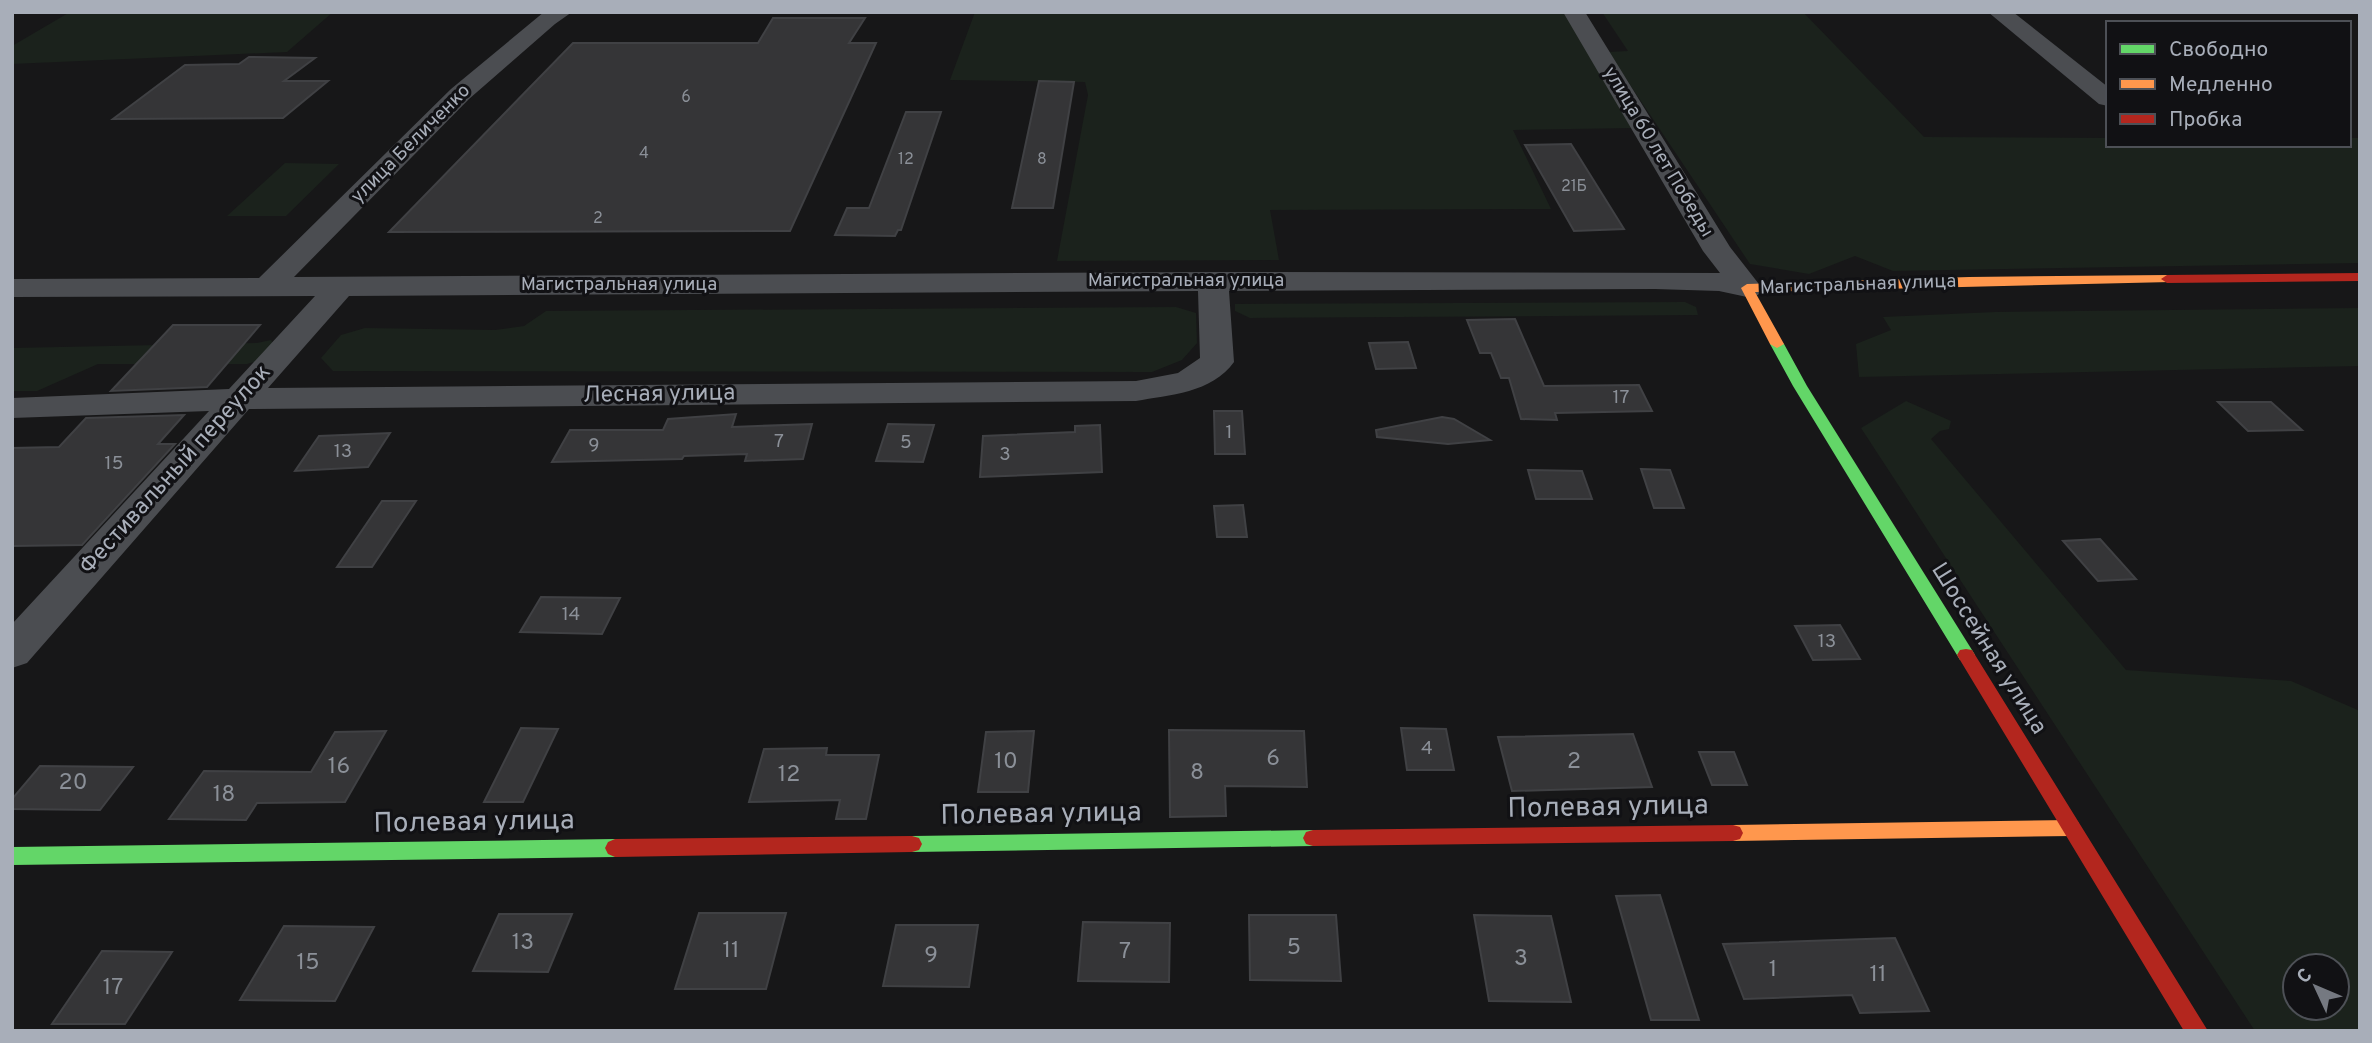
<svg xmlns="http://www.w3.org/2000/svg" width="2372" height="1043" font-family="Overpass,sans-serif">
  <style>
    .green { fill: #1b221c; fill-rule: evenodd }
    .building { fill: #353537; stroke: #404144; stroke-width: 2 }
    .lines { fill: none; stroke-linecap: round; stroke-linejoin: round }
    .street { fill: #4b4d51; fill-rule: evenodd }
    .fast { fill: #63d668; fill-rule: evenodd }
    .slow { fill: #ff974d; fill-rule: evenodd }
    .jam { fill: #b3261e; fill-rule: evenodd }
    .labels { text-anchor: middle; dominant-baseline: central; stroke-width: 6; stroke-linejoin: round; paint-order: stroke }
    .far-number-label { font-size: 16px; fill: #8b9098 }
    .far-street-label { font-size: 19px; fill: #a8aeb9; stroke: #111114 }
    .number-label { font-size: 19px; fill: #8b9098 }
    .street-label { font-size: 23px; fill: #a8aeb9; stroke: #111114 }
    .near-number-label { font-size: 23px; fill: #8b9098 }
    .near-street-label { font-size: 28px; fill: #a8aeb9; stroke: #111114 }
  </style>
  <rect width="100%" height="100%" fill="#171718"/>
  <path class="green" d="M70,12H333L287,52L12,64V46Z
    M975,12H1566L1634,128L1513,130L1551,209L1270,210L1279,260L1057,261L1088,95L1085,82L950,80Z
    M1602,12H1803L1924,137L2108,138V145H2349V138H2360V263L1893,271L1855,256L1809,274L1750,264L1608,52L1628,51Z
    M285,163L339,164L286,216H227Z
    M1685,302L1696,307L1698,315L1250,318L1235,311V304Z
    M1176,307L1196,313L1197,343L1182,360L1152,372L333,371L321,358L341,335L365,328L495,330L524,326L546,311Z
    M2360,308V366L1859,377L1856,344L1891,330L1883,317L1995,312Z
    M271,340L274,345L265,359L247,364H98L37,391H12V348L257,343Z
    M1906,401L1951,421L1949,429L1940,431L1931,439L2126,670L2291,681L2360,711V1031H2255L1861,428ZM2295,966H2337V1008H2295Z"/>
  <path class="building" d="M773,18H865L849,43H876L790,231L389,232L573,43H758Z
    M249,57L315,58L284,81H328L283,118L113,119L185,65L239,64Z
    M1039,81L1074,82L1053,208H1012Z
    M906,112H941L901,230H898L895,236L835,235L847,208H869Z
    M1571,144L1624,229L1574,231L1525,145Z
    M1515,319L1544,386L1639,385L1652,411L1555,413L1557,420L1521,419L1509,378H1501L1491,353H1480L1467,320Z
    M173,325H260L207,387L111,391Z
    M1408,342L1416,368L1376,369L1369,343Z
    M2218,402H2271L2302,430L2248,431Z
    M1214,411H1242L1245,454H1215Z
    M736,414L732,427L812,424L803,459L745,461L747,454L684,456L682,459L552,462L570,430H663L668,419Z
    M184,415L158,444H175L82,545L12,546V448L59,447L86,418Z
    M1442,417L1454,419L1490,440L1448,444L1377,437L1376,430Z
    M888,424L934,425L923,462L876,461Z
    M1100,425L1102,472L980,477L983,436L1075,432V426Z
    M390,433L368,467L295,471L319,436Z
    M1641,469L1670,470L1684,508H1654Z
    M1528,470L1582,471L1592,499H1536Z
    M382,501H416L372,567H337Z
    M1243,505L1247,537H1217L1214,506Z
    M2100,539L2136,579L2098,581L2063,541Z
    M541,597L620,598L602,634L520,632Z
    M1840,625L1860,659L1813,660L1795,626Z
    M521,728L558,729L523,802H484Z
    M1401,728L1446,729L1454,770H1407Z
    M1169,730L1304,731L1307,787L1225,786L1226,816L1170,817Z
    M386,731L345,802L257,803L246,820L169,819L204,771L311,772L335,732Z
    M1034,731L1028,792H978L986,732Z
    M1633,734L1652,787L1512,791L1498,737Z
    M827,748L826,755H879L866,819H836L840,800L749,802L764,749Z
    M1699,752H1734L1747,785H1712Z
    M40,766L133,767L100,810L12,809V799Z
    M1660,895L1678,953L1699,1020H1651L1616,896Z
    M699,913H786L766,989H675Z
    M499,914H572L548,972L473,971Z
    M1249,915H1336L1341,981L1250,980Z
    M1474,915L1551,916L1571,1002L1489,1001Z
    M1083,922L1170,923L1169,982L1078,981Z
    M896,925H978L969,987L883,986Z
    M284,926L374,927L335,1001L240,1000Z
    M1895,938L1929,1011L1860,1013L1852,995L1744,999L1723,944Z
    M102,951L172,952L125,1024H52Z"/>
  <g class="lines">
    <path class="street" d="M544,12H572L555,24L469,99L294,277L1213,272L1720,273L1703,251L1563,12H1585L1730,247L1762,288L1758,295L1747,297L1719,291L1655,289L1229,291L1234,362C1212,393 1169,395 1136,401L249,409L27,663L12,668V624L209,411L12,418V398L229,389L315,296L12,297V279L259,278L451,89ZM1198,291L1200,358L1178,373L1136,381L268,388L349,296Z
      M1988,12H2013L2108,87V106L2099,104Z"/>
    <path class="fast" d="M1777,340L1784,344L1807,386L1972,650L1975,655L1972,660H1960L1793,386L1770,344Z
      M1313,830L1320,832L1323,838L1320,844L1313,846L912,852L905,850L902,844L905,838L912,836Z
      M615,839L622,842L625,848L622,854L615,857L12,865V847Z"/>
    <path class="slow" d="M2167,275L2171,276V282L1755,292L1784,344L1777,348L1770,344L1741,288L1747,284L1969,277Z
      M2071,820L2078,822L2081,828L2078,834L2071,836L1733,841L1726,839L1723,833L1726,827L1733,825Z"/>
    <path class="jam" d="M2360,273V281L2167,283L2161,279L2167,275Z
      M1966,649L1972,650L2208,1031H2184L1960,660L1957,655L1960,650Z
      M1733,825L1740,827L1743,833L1740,839L1733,841L1313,846L1306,844L1303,838L1306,832L1313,830Z
      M912,836L919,838L922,844L919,850L912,852L615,857L608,854L605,848L608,842L615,839Z"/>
  </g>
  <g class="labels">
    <g class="far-number-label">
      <text x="686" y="98">6</text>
      <text x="644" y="154">4</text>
      <text x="906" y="160">12</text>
      <text x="1042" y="160">8</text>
      <text x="1574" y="187">21Б</text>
      <text x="598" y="219">2</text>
    </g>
    <g class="far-street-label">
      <text transform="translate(411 144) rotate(-45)">улица Беличенко</text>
      <text transform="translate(1658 152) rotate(59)">улица 60 лет Победы</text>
      <text x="1186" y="281">Магистральная улица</text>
      <text x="619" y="285">Магистральная улица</text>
      <text transform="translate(1858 285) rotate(-2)">Магистральная улица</text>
    </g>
    <g class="number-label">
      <text x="1621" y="398">17</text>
      <text x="1229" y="433">1</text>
      <text x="779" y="442">7</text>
      <text x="906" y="443">5</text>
      <text x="594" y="446">9</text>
      <text x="343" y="452">13</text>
      <text x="1005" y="455">3</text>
      <text x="114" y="464">15</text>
      <text x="571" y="615">14</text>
      <text x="1827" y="642">13</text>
      <text x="1427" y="749">4</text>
    </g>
    <g class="street-label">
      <text transform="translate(659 395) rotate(-1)">Лесная улица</text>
      <text transform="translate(176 470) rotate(-48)">Фестивальный переулок</text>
      <text transform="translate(1988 649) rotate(58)">Шоссейная улица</text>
    </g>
    <g class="near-number-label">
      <text x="1273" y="759">6</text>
      <text x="1006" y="762">10</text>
      <text x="1574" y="762">2</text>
      <text x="339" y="767">16</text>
      <text x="1197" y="773">8</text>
      <text x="789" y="775">12</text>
      <text x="73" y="783">20</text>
      <text x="224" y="795">18</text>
      <text x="523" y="943">13</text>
      <text x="1294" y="948">5</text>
      <text x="731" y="951">11</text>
      <text x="1125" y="952">7</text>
      <text x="931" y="956">9</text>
      <text x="1521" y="959">3</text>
      <text x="308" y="963">15</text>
      <text x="1773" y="970">1</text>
      <text x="1878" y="975">11</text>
      <text x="113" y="988">17</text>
    </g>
    <g class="near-street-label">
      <text transform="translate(1608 808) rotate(-1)">Полевая улица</text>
      <text transform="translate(1041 815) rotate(-1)">Полевая улица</text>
      <text transform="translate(474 823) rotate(-1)">Полевая улица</text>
    </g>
  </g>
  <rect width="2372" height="1043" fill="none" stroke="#a8aeb9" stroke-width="28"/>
  <rect x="2106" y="21" width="245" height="126" fill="#111114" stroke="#4d5056" stroke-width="2"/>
  <rect x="2120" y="44" width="35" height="10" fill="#63d668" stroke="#4d5056" stroke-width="2"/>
  <text x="2169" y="56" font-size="21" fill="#a8aeb9">Свободно</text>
  <rect x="2120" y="79" width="35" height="10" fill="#ff974d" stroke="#4d5056" stroke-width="2"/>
  <text x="2169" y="91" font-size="21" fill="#a8aeb9">Медленно</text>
  <rect x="2120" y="114" width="35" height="10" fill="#b3261e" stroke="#4d5056" stroke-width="2"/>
  <text x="2169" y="126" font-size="21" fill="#a8aeb9">Пробка</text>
  <g transform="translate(2316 987) rotate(314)"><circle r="33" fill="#111114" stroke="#4d5056" stroke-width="2"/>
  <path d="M0-5L12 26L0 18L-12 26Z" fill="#757981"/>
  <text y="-10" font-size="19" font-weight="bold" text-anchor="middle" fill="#a8aeb9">С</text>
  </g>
</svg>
